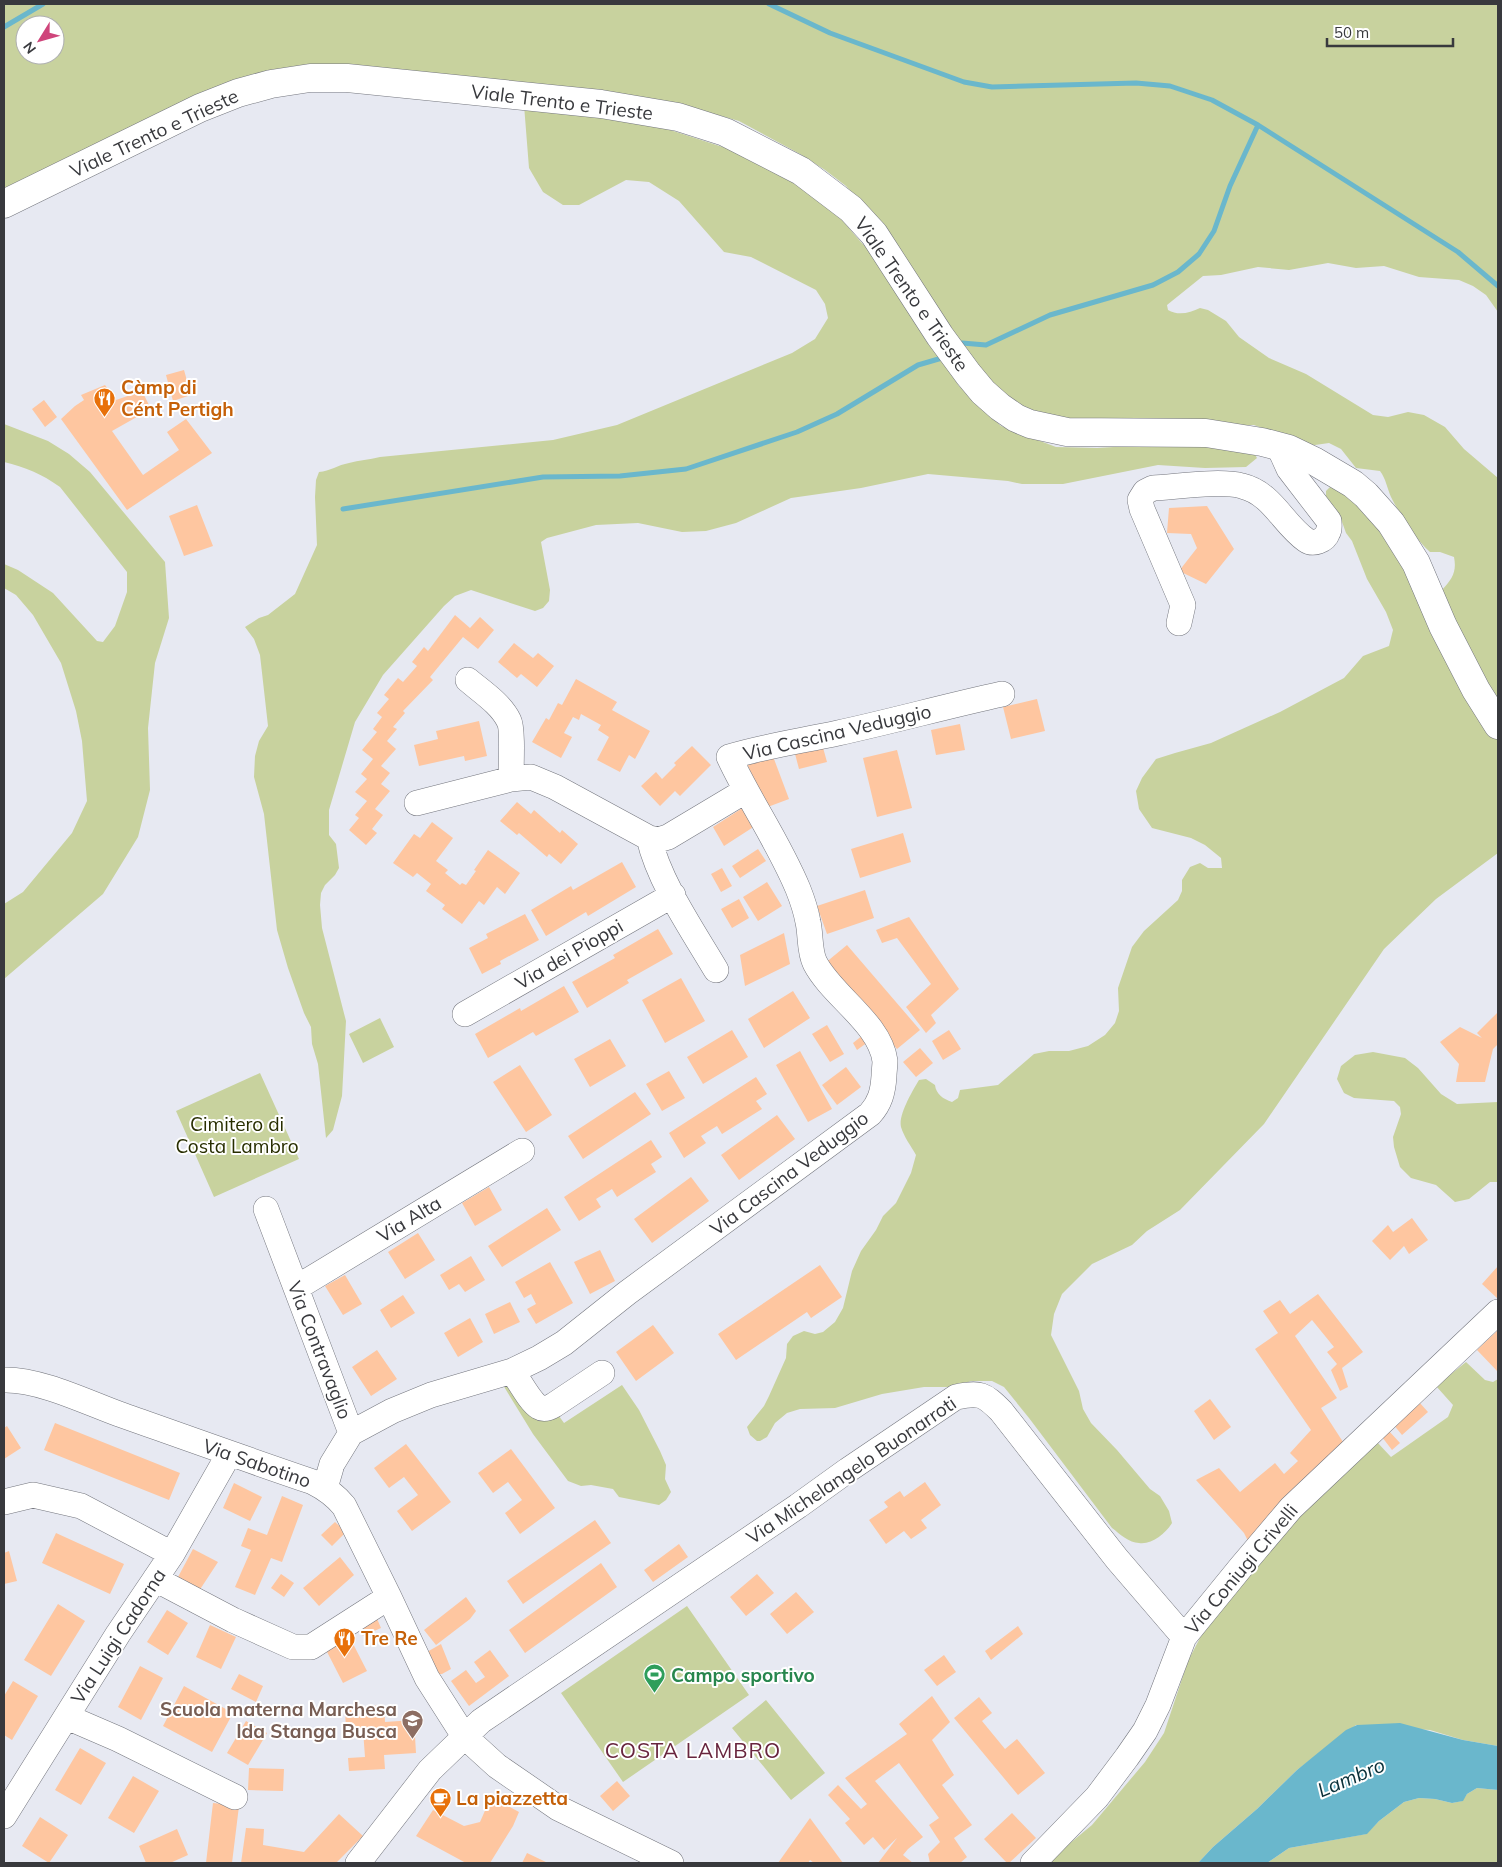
<svg xmlns="http://www.w3.org/2000/svg" width="1502" height="1867" font-family="Mulish,sans-serif">
  <style>
    .green { fill: #c8d29e; fill-rule: evenodd }
    .water { fill: #6ab7cc }
    .lines { fill: none; stroke-linecap: round; stroke-linejoin: round }
    .stream { stroke: #6ab7cc; stroke-width: 5 }
    .building { fill: #fec6a0 }
    .minor-casing { stroke: #74767e; stroke-width: 26 }
    .major-casing { stroke: #74767e; stroke-width: 29 }
    .minor { stroke: #fff; stroke-width: 25 }
    .major { stroke: #fff; stroke-width: 28 }
    .labels { text-anchor: middle; dominant-baseline: central; stroke-width: 4; stroke-linejoin: round; paint-order: stroke }
    .street-label { font-size: 19px; fill: #38393d; stroke: #fff }
    .food-label { font-size: 19px; font-weight: bold; fill: #c56008; stroke: #fff; text-anchor: start }
    .park-label { font-size: 19px; fill: #282e00; stroke: #fff }
    .leisure-label { font-size: 19px; font-weight: bold; fill: #27864d; stroke: #fff; text-anchor: start }
    .education-label { font-size: 19px; font-weight: bold; fill: #785e54; stroke: #fff; text-anchor: end }
    .water-label { font-size: 20px; font-style: italic; fill: #0a313a; stroke: #fff }
    .quarter-label { font-size: 21px; letter-spacing: 1px; fill: #68253e; stroke: #fff }
  </style>
  <rect width="100%" height="100%" fill="#e7e9f2"/>
  <path class="green" d="M4,4H1498V312L1486,295L1473,286L1459,280L1419,277L1384,266L1356,268L1328,263L1289,270L1258,267L1221,275L1203,276L1167,305L1168,310C1178,316 1190,313 1200,308L1208,310L1226,321L1239,337L1269,358L1306,374L1373,415L1388,417L1408,412L1424,415L1445,427L1464,449L1498,478V703L1468,649L1442,590C1452,579 1457,572 1454,557L1440,552H1430C1416,540 1399,513 1391,497C1387,488 1386,479 1380,471L1356,468L1341,449L1329,443L1315,445L1305,444L1254,425H1070L1015,403L974,366L879,224L846,186L825,170L800,154L739,121L718,115L315,70L4,195ZM25,25H55V55H25Z
    M524,105L658,126L735,151L799,186L842,220L860,241L876,258L908,308L926,341L950,372L959,386L1001,426L1056,447L1097,448L1148,445L1251,448L1257,458L1246,467L1205,468L1158,465L1063,484H1022L1008,481L928,474L861,488L791,498L736,523L706,531L682,532L638,523L596,525L547,538L541,542L550,590L549,601L543,608L535,611L471,590L455,596L444,606L383,675L355,722L329,810V835L336,844L339,868L335,875L325,885L321,893L320,905L322,928L346,1021L342,1096L333,1130L326,1138L318,1064L312,1044L311,1027L304,1013L288,968L277,930L264,814L254,777L255,756L259,741L268,726L260,655L254,639L245,627L259,618L268,615L295,594L317,545L315,497L316,480L319,472C330,471 338,465 349,463C359,460 369,460 380,457L553,440L617,425L792,353L815,339L828,318L825,304L816,290L751,257L724,252L679,201L649,182L626,180L579,205H563L543,192L529,168Z
    M4,424L48,441L69,454L90,472L165,562L169,618L155,663L148,728L150,790L138,837L103,894L4,979V904L23,892L72,833L87,801L82,741L76,711L61,663L33,615L16,595L4,588V564L18,570L53,593L97,641L103,642L115,626L127,592V572L60,487C42,474 25,467 4,462Z
    M1330,487L1341,491L1355,502L1383,532L1498,735V853L1436,899L1384,949L1264,1124L1180,1210L1147,1231L1132,1245L1092,1264L1062,1294L1054,1314L1051,1335L1079,1391L1083,1409L1091,1423L1117,1450L1150,1489L1160,1496L1169,1511L1172,1523C1166,1533 1152,1545 1139,1543C1129,1543 1120,1534 1112,1528L1029,1418L1004,1387L992,1381H971L954,1387H924L882,1394L835,1408L800,1409L787,1413L775,1423L767,1437L760,1441H757L750,1435L747,1427L764,1406L769,1396L786,1358L787,1344L793,1336L804,1331L815,1334L823,1332L835,1322L843,1308L852,1271L861,1251L876,1230L883,1216L896,1203L911,1173L916,1155C911,1146 904,1137 901,1127C898,1115 913,1090 919,1080L926,1079L935,1085C936,1094 943,1099 952,1102L958,1098L960,1090L998,1085L1034,1054L1049,1051H1069L1088,1046L1105,1035L1115,1023L1119,1011L1118,988L1132,947L1144,931L1178,900L1182,891V880L1190,867L1200,863L1208,868H1222L1221,858L1205,845L1191,838L1152,828L1139,809L1136,791L1142,778L1156,759L1175,753L1211,743L1280,712L1344,678L1363,656L1389,646L1393,630L1386,612L1367,579L1352,541L1346,533L1341,519L1326,496V491Z
    M380,1018L394,1047L363,1063L349,1034Z
    M1373,1052L1405,1058L1418,1068L1441,1094L1457,1104L1498,1102V1182H1490L1469,1199L1455,1202L1436,1185L1411,1178L1400,1167L1394,1147L1393,1137L1401,1114L1400,1107L1394,1101L1354,1098L1344,1093L1337,1079L1341,1066L1355,1055Z
    M260,1073L299,1159L214,1197L176,1111Z
    M1466,1362L1485,1380L1493,1382L1498,1379V1746L1463,1740L1430,1730L1356,1725L1297,1770L1257,1809L1213,1847L1198,1863H1046L1092,1825L1145,1762L1164,1733L1188,1661L1201,1636L1252,1563L1376,1441L1391,1457L1448,1417L1453,1405L1436,1386Z
    M511,1384L556,1412L564,1423L622,1385L639,1410L660,1451L666,1465L665,1479L671,1492L666,1500L659,1505L619,1497L613,1489L591,1485L581,1486L568,1481L533,1434L503,1385Z
    M687,1606L749,1695L623,1782L561,1693Z
    M766,1700L825,1773L791,1800L732,1728Z
    M1477,1788L1498,1790V1863H1267L1289,1848L1366,1834L1379,1821L1404,1802L1419,1798L1435,1799L1452,1803L1462,1801L1467,1794Z"/>
  <path class="water" d="M1400,1723L1463,1740L1498,1746V1790L1477,1788L1467,1794L1463,1801L1452,1803L1435,1799L1419,1798L1404,1802L1379,1821L1367,1834L1289,1848L1267,1863H1198L1213,1847L1257,1809L1297,1770L1346,1730L1357,1725Z"/>
  <g class="lines">
    <path class="stream" d="M769,4L830,33L964,82L992,87L1136,83L1170,86L1212,100L1258,125L1458,252L1498,286
      M4,27L43,4
      M962,343L986,345L1050,315L1153,285L1178,272L1199,254L1214,231L1230,186L1258,125
      M343,509L543,477L620,476L686,469L797,432L837,414L918,365L942,358"/>
  </g>
  <path class="building" d="M184,370L191,395L173,401L166,375Z
    M105,385L116,400L142,391L151,409L112,431L143,475L179,450L167,432L186,419L212,453L127,510L61,419L75,406L84,400L81,395Z
    M44,400L57,417L45,427L32,409Z
    M197,505L213,546L184,556L169,516Z
    M1207,506L1234,549L1206,584L1179,571L1197,548L1191,534L1167,533L1169,508Z
    M455,615L470,628L480,617L494,630L478,649L463,637L430,677L433,680L403,711L405,713L393,727L397,729L387,741L396,749L381,766L390,773L381,784L390,791L375,809L383,815L372,829L377,833L366,845L349,830L359,818L355,815L367,801L355,792L367,779L361,774L373,759L362,750L377,732L373,729L382,717L377,713L389,699L384,695L398,678L403,682L417,666L412,662L424,647L428,651Z
    M514,643L533,658L538,653L554,666L537,687L521,674L517,678L498,662Z
    M576,679L617,702L612,710L650,731L635,759L629,755L620,772L597,760L609,737L598,730L601,725L581,714L579,720L573,717L564,733L572,737L561,758L532,742L546,718L549,720L558,703L562,705Z
    M1037,699L1045,731L1011,739L1003,707Z
    M479,721L487,756L465,761L464,756L419,766L414,745L438,739L436,731Z
    M960,724L965,750L936,755L931,730Z
    M822,744L827,762L799,769L794,750Z
    M692,746L711,765L680,796L675,791L660,806L641,786L656,772L662,779L676,765L674,763Z
    M897,750L912,808L877,817L863,758Z
    M771,751L789,799L765,808L746,761Z
    M517,802L531,814L534,810L560,833L562,830L578,844L561,864L549,854L547,857L519,833L517,835L500,821Z
    M744,807L755,826L724,846L713,827Z
    M432,822L453,838L436,861L448,870L445,873L460,885L462,883L466,885L476,871L474,870L488,850L520,873L505,894L497,887L484,905L479,901L462,924L442,909L445,905L426,891L431,884L417,873L413,877L393,863L414,834L420,838Z
    M903,833L911,862L860,878L851,849Z
    M758,849L766,861L740,878L732,866Z
    M622,862L636,887L588,916L586,912L546,936L531,910L571,886L573,890Z
    M722,868L732,886L721,892L711,874Z
    M767,882L782,906L758,921L743,897Z
    M865,890L874,918L827,934L817,906Z
    M739,899L749,918L732,928L721,909Z
    M525,914L539,940L500,961L501,964L482,974L469,948L488,938L486,934Z
    M909,917L959,989L931,1015L936,1023L926,1033L906,1007L931,984L897,938L882,943L876,930Z
    M658,929L673,954L627,980L629,983L587,1008L572,982L615,958L613,955Z
    M784,933L790,964L745,986L740,955Z
    M847,945L920,1030L897,1049L824,964Z
    M681,978L705,1021L665,1043L642,1000Z
    M564,986L579,1012L536,1036L533,1032L488,1058L475,1034L520,1008L521,1011Z
    M793,991L810,1018L764,1048L748,1019Z
    M1498,1012V1044L1493,1049L1485,1082H1456L1459,1064L1440,1042L1460,1027L1482,1038L1477,1033Z
    M827,1025L844,1054L830,1062L812,1034Z
    M732,1030L748,1057L703,1084L687,1057Z
    M949,1030L961,1049L943,1060L932,1041Z
    M863,1035L868,1042L857,1050L853,1043Z
    M610,1039L626,1066L590,1087L574,1059Z
    M920,1048L933,1063L916,1077L903,1062Z
    M800,1051L832,1109L808,1122L776,1065Z
    M520,1065L552,1115L526,1132L493,1082Z
    M846,1067L861,1087L837,1105L822,1085Z
    M669,1071L685,1098L662,1111L646,1084Z
    M756,1077L767,1094L756,1101L762,1109L722,1134L717,1126L701,1136L706,1143L684,1158L669,1133Z
    M635,1092L651,1114L583,1159L568,1136Z
    M777,1115L795,1139L739,1180L721,1155Z
    M651,1140L662,1157L651,1164L656,1172L617,1197L612,1189L596,1199L601,1207L579,1221L564,1197Z
    M691,1177L709,1201L652,1243L634,1219Z
    M489,1187L502,1210L475,1226L462,1203Z
    M547,1208L561,1230L502,1267L488,1246Z
    M1412,1218L1428,1240L1409,1254L1404,1246L1390,1260L1372,1241L1388,1225L1393,1232Z
    M418,1233L435,1260L405,1279L388,1252Z
    M600,1250L615,1281L590,1294L574,1262Z
    M471,1256L485,1280L465,1292L459,1284L449,1290L440,1275Z
    M550,1262L573,1303L536,1324L527,1309L536,1304L531,1294L524,1298L515,1282Z
    M820,1265L842,1297L811,1318L807,1312L736,1360L718,1334Z
    M1498,1266V1296L1497,1298L1482,1284Z
    M345,1275L362,1304L343,1315L325,1286Z
    M1318,1294L1363,1352L1342,1368L1348,1387L1340,1391L1331,1370L1337,1364L1327,1352L1334,1347L1312,1320L1295,1336L1337,1398L1321,1408L1345,1445L1248,1541L1244,1533L1196,1480L1219,1468L1240,1492L1275,1463L1284,1474L1298,1461L1290,1453L1311,1430L1255,1349L1278,1333L1263,1311L1280,1300L1290,1314Z
    M403,1295L415,1313L391,1328L380,1310Z
    M510,1302L520,1322L494,1334L485,1314Z
    M470,1318L483,1342L458,1357L444,1333Z
    M653,1325L674,1353L636,1381L616,1352Z
    M1498,1330V1372L1477,1350Z
    M377,1350L397,1379L371,1396L352,1367Z
    M1210,1399L1231,1427L1214,1440L1194,1411Z
    M1419,1402L1428,1412L1402,1435L1393,1424Z
    M55,1423L180,1473L169,1500L44,1450Z
    M7,1426L21,1448L4,1459V1428Z
    M1389,1431L1400,1443L1392,1450L1382,1437Z
    M406,1444L451,1502L412,1531L397,1511L418,1495L404,1477L389,1488L374,1468Z
    M511,1449L555,1508L520,1534L505,1513L522,1500L508,1482L493,1493L478,1473Z
    M925,1482L941,1505L921,1520L927,1528L911,1539L904,1531L886,1544L869,1520L888,1507L884,1502L900,1491L904,1497Z
    M234,1483L262,1497L250,1521L223,1508Z
    M282,1496L303,1505L282,1562L271,1558L255,1595L235,1587L251,1550L241,1546L248,1528L267,1535Z
    M595,1520L611,1543L523,1604L507,1581Z
    M335,1522L346,1532L332,1546L321,1535Z
    M56,1533L124,1564L110,1594L42,1563Z
    M679,1544L688,1557L653,1582L644,1570Z
    M193,1549L218,1562L199,1591L178,1577Z
    M9,1551L17,1581L4,1584V1553Z
    M340,1557L354,1575L319,1606L303,1588Z
    M601,1563L617,1587L525,1653L509,1630Z
    M281,1574L294,1583L284,1597L271,1588Z
    M757,1574L774,1593L746,1616L730,1597Z
    M796,1592L814,1612L787,1634L770,1614Z
    M466,1597L476,1611L470,1619L436,1645L424,1630Z
    M58,1604L85,1621L51,1676L24,1660Z
    M167,1610L188,1623L168,1655L147,1642Z
    M375,1614L381,1628L363,1636L357,1622Z
    M210,1625L236,1637L221,1669L196,1657Z
    M1018,1626L1023,1634L991,1660L985,1651Z
    M348,1634L367,1671L343,1683L324,1646Z
    M441,1644L451,1669L442,1674H438L427,1652Z
    M490,1650L509,1676L469,1706L451,1681L466,1670L476,1683L485,1677L474,1662Z
    M944,1655L956,1672L937,1686L924,1670Z
    M140,1666L163,1678L141,1720L118,1707Z
    M239,1674L263,1686L256,1702L231,1689Z
    M13,1681L38,1696L12,1740L4,1735V1696Z
    M184,1686L233,1713L212,1752L163,1726Z
    M932,1696L950,1722L932,1740L954,1775L942,1785L972,1825L954,1838L967,1857L960,1863H930L928,1854L940,1842L929,1825L939,1818L899,1763L875,1781L923,1837L908,1849L903,1855L913,1863H878L897,1838L884,1850L873,1837L864,1845L845,1823L850,1819L828,1795L838,1785L861,1809L867,1804L845,1778L907,1734L899,1724Z
    M979,1697L992,1713L982,1721L1005,1749L1017,1739L1045,1773L1018,1795L954,1718Z
    M384,1705L385,1722L414,1720L416,1753L384,1755L385,1769L349,1771L348,1758L365,1757L363,1730L346,1731L345,1708Z
    M246,1721L267,1733L248,1765L227,1753Z
    M80,1748L106,1763L81,1805L55,1790Z
    M249,1768L284,1769L283,1791L248,1790Z
    M133,1776L159,1791L134,1833L108,1818Z
    M617,1781L630,1796L613,1811L600,1796Z
    M491,1797L519,1812L513,1826L490,1863H466L416,1836L433,1810L464,1826L480,1822Z
    M213,1803L239,1806L232,1863H206Z
    M1012,1813L1036,1838L1009,1863H1007L984,1839Z
    M339,1814L363,1836L336,1863H241L246,1828L264,1829L263,1845L304,1852Z
    M40,1817L68,1835L49,1863L22,1846Z
    M810,1818L843,1863H814L810,1860L808,1863H778Z
    M177,1829L188,1855L170,1863H146L139,1846Z
    M527,1853L548,1863H522Z"/>
  <g class="lines">
    <defs>
      <path id="minor" d="M1179,623L1183,605L1142,509L1140,500L1145,492L1153,488C1176,487 1220,480 1242,486C1272,493 1283,524 1306,540C1313,545 1325,541 1328,532C1330,529 1329,525 1329,521L1289,469L1279,447
        M468,680C482,692 501,704 509,721C513,729 511,767 511,779
        M417,803L511,779L531,777L555,787L649,838C659,882 693,931 716,970
        M649,838L658,840L668,837L745,791
        M465,1014L673,895
        M266,1209L351,1433L332,1464L325,1488
        M296,1288L522,1151
        M512,1371C519,1380 530,1402 539,1407C544,1410 549,1408 554,1405L602,1373
        M4,1380C39,1379 86,1402 119,1414C184,1437 248,1460 313,1482C325,1488 335,1495 344,1506L389,1597L427,1678L464,1736L497,1766L558,1808L671,1863
        M351,1433L392,1411L431,1395L512,1371L539,1358L564,1343L627,1293L870,1114C880,1103 883,1092 884,1076C884,1071 885,1066 885,1061C880,1023 832,996 815,963C809,951 811,935 808,922C806,911 802,899 798,889C779,843 750,802 729,757C765,746 801,741 838,733C893,721 947,706 1002,694
        M4,1502L33,1495L81,1506L172,1554
        M155,1579L233,1620L293,1647H311L389,1597
        M67,1717L118,1739L235,1797
        M4,1816L118,1634L172,1554L229,1454
        M358,1863L430,1770L481,1721L798,1506L848,1470L956,1397C980,1392 984,1394 1001,1411L1117,1559L1184,1637
        M1033,1863L1097,1797L1127,1757L1145,1731L1158,1705L1184,1637L1241,1567L1291,1508L1498,1312"/>
      <path id="major" d="M4,204L200,108L238,93L271,84L310,78H347L601,104L678,117L725,132L801,171L851,209L874,234L940,336L968,374L983,392L1000,407L1016,418L1030,424L1067,432L1206,433L1262,442L1289,449L1314,461L1353,484L1366,495L1391,523L1416,563L1443,626L1476,690L1498,725"/>
    </defs>
    <use href="#minor" class="minor-casing"/>
    <use href="#major" class="major-casing"/>
    <use href="#minor" class="minor"/>
    <use href="#major" class="major"/>
  </g>
  <defs>
    <symbol id="restaurant-pin" viewBox="-11 -11 22 30"><path d="M0 17L-7.5 6A9.5 9.5 0 1 1 7.5 6Z" fill="#e8710a" stroke="#fff"/><path d="M-5-6h1v4h1v-4h1v4h1v-4h1v5L-1.5 .5V6h-2V.5L-5-1ZM5-6V6H3V1.5H1.5Q1.5-4 5-6Z" fill="#fff"/></symbol>
    <symbol id="stadium-pin" viewBox="-11 -11 22 30"><path d="M0 17L-7.5 6A9.5 9.5 0 1 1 7.5 6Z" fill="#2e9e5b" stroke="#fff"/><path d="M0-5a6.5 5 0 1 0 0 10a6.5 5 0 1 0 0-10ZM-3.5-1.8h7v3.6h-7Z" fill="#fff"/></symbol>
    <symbol id="school-pin" viewBox="-11 -11 22 30"><path d="M0 17L-7.5 6A9.5 9.5 0 1 1 7.5 6Z" fill="#8d6e63" stroke="#fff"/><path d="M0-5L7-2L0 1L-7-2ZM-4 1L0 2.5L4 1V4Q0 6-4 4Z" fill="#fff"/></symbol>
    <symbol id="cafe-pin" viewBox="-11 -11 22 30"><path d="M0 17L-7.5 6A9.5 9.5 0 1 1 7.5 6Z" fill="#e8710a" stroke="#fff"/><path d="M-5.5-4.5H6V0H3Q3 3.5 0 3.5H-2.5Q-5.5 3.5-5.5 0ZM3-3.2v2h1.7v-2ZM-6 4.5H4V6H-6Z" fill="#fff"/></symbol>
  </defs>
  <g fill-rule="evenodd">
    <use href="#restaurant-pin" x="92" y="386" width="25" height="34"/>
    <use href="#restaurant-pin" x="332" y="1626" width="25" height="34"/>
    <use href="#stadium-pin" x="642" y="1662" width="25" height="34"/>
    <use href="#school-pin" x="400" y="1708" width="25" height="34"/>
    <use href="#cafe-pin" x="428" y="1786" width="25" height="34"/>
  </g>
  <g class="labels">
    <g class="street-label">
      <text transform="translate(562 102) rotate(7)">Viale Trento e Trieste</text>
      <text transform="translate(154 133) rotate(-25)">Viale Trento e Trieste</text>
      <text transform="translate(912 294) rotate(55)">Viale Trento e Trieste</text>
      <text transform="translate(837 732) rotate(-13)">Via Cascina Veduggio</text>
      <text transform="translate(569 954) rotate(-30)">Via dei Pioppi</text>
      <text transform="translate(789 1173) rotate(-37)">Via Cascina Veduggio</text>
      <text transform="translate(409 1219) rotate(-31)">Via Alta</text>
      <text transform="translate(320 1350) rotate(69)">Via Contravaglio</text>
      <text transform="translate(257 1463) rotate(19)">Via Sabotino</text>
      <text transform="translate(851 1470) rotate(-34)">Via Michelangelo Buonarroti</text>
      <text transform="translate(1241 1569) rotate(-50)">Via Coniugi Crivelli</text>
      <text transform="translate(118 1636) rotate(-57)">Via Luigi Cadorna</text>
    </g>
    <g class="food-label">
      <text x="121" y="387">Càmp di<tspan x="121" dy="22">Cént Pertigh</tspan></text>
      <text x="361" y="1638">Tre Re</text>
      <text x="456" y="1798">La piazzetta</text>
    </g>
    <g class="park-label">
      <text x="237" y="1124">Cimitero di<tspan x="237" dy="22">Costa Lambro</tspan></text>
    </g>
    <g class="leisure-label">
      <text x="671" y="1675">Campo sportivo</text>
    </g>
    <g class="education-label">
      <text x="397" y="1709">Scuola materna Marchesa<tspan x="397" dy="22">Ida Stanga Busca</tspan></text>
    </g>
    <g class="water-label">
      <text transform="translate(1351 1777) rotate(-23)">Lambro</text>
    </g>
    <g class="quarter-label">
      <text x="693" y="1750">COSTA LAMBRO</text>
    </g>
  </g>
  <rect width="1502" height="1867" fill="none" stroke="#38393d" stroke-width="10"/>
  <g transform="translate(40 40) rotate(233)"><circle r="24" fill="#ffffff" stroke="#afb0b1"/>
  <path d="M0-4L9 19L0 12L-9 19Z" fill="#cf457b"/>
  <text y="-8" font-size="14" font-weight="bold" text-anchor="middle" fill="#38393d">N</text>
  </g>
  <path d="M1327 38v8h126v-8" fill="none" stroke="#38393d" stroke-width="2.5"/>
  <text x="1334" y="38" font-size="15" fill="#38393d" stroke="#ffffff" stroke-width="4" paint-order="stroke">50 m</text>
</svg>
